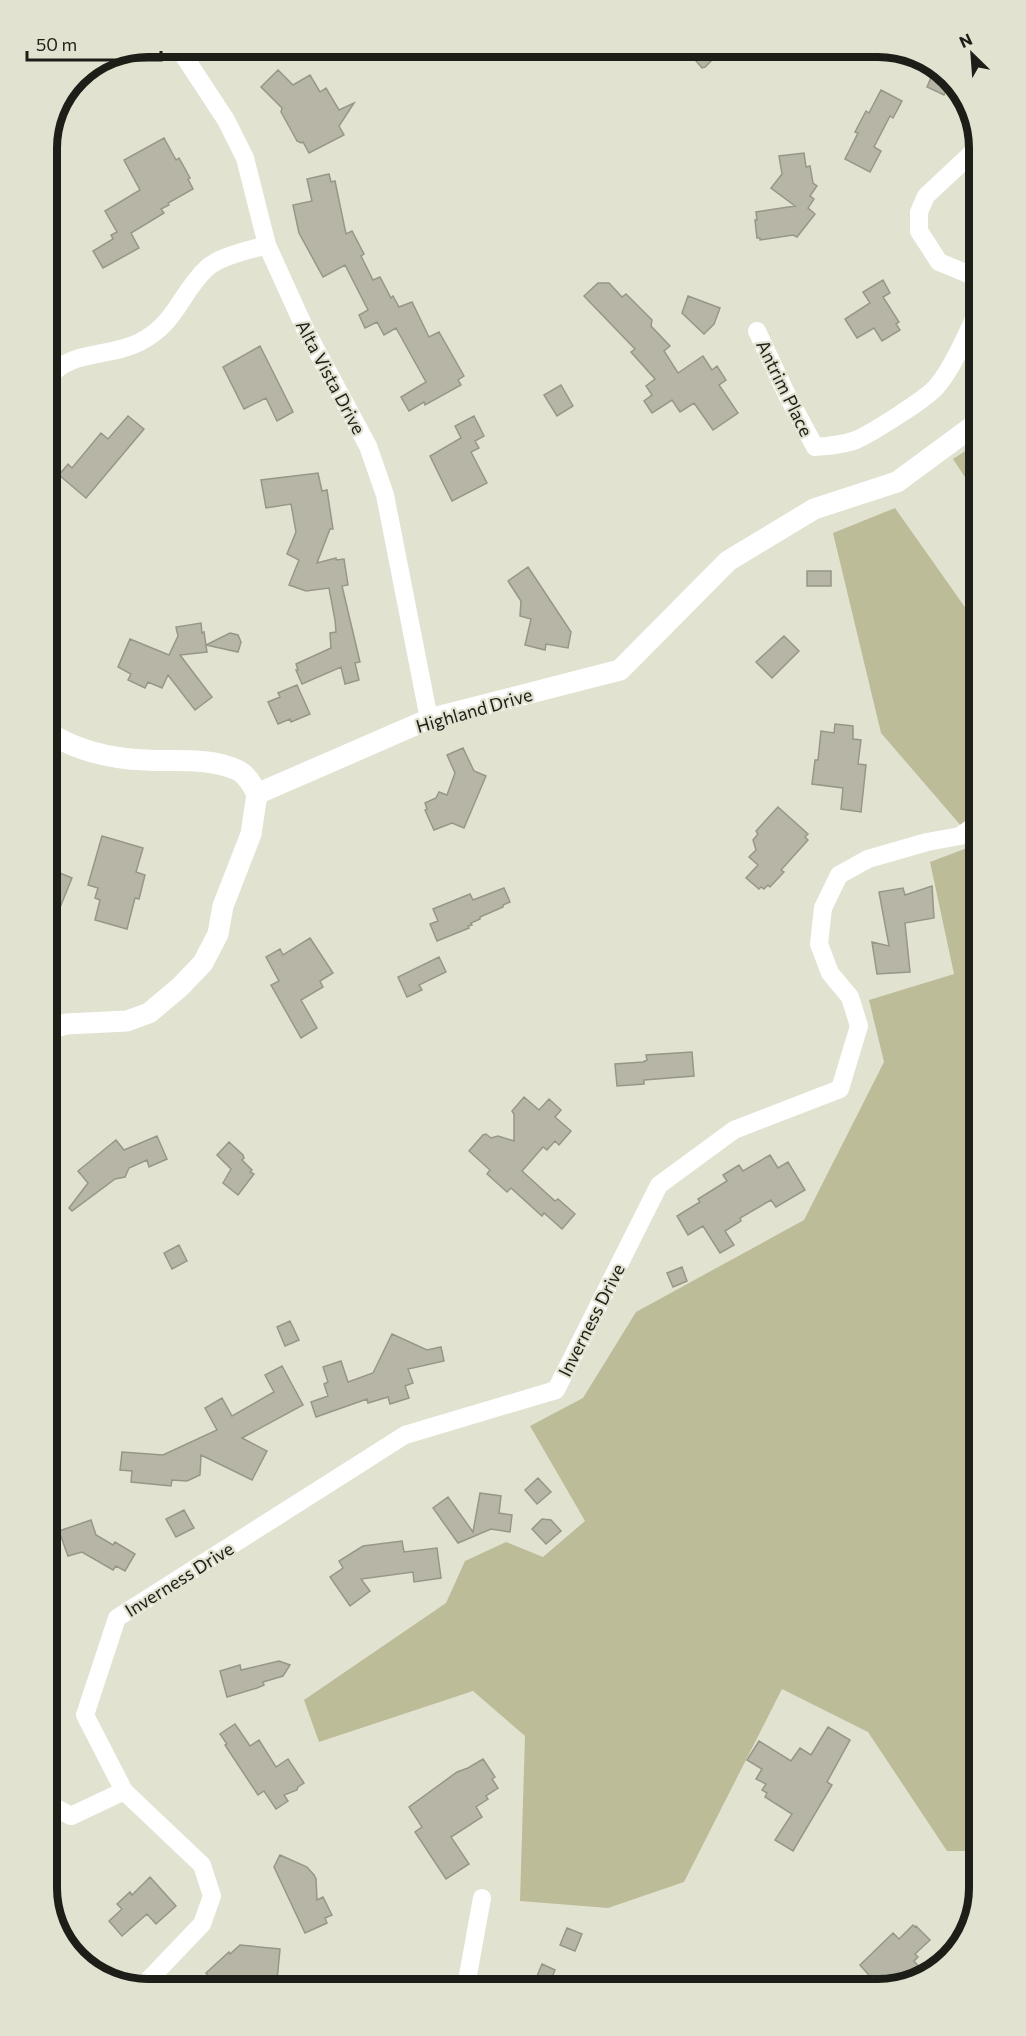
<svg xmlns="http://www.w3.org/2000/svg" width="1026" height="2036" font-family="Commissioner,sans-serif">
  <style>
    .green { fill: #bdbc99 }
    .building { fill: #b7b6a6; stroke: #979788; stroke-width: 1.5 }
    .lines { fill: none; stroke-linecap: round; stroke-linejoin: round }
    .minor { stroke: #fff; stroke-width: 18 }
    .tertiary { stroke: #fff; stroke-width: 21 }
    .labels { text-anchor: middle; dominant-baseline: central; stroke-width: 4.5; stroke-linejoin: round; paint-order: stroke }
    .street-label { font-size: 18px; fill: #1e1e18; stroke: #e2e2d1 }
    .rim { fill: none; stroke: #1e1e18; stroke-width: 8 }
  </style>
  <rect width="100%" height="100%" fill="#e2e2d1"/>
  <path class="green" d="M973,446L974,491L953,459Z
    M895,508L974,620L975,842L881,733L833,533Z
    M975,845L979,1851H947L868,1732L782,1689L684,1882L608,1908L520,1901L525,1736L473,1691L319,1742L304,1700L446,1603L465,1561L506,1542L543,1557L585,1521L530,1426L583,1398L636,1312L804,1220L884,1062L869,1000L954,974L930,862Z"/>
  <path class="building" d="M724,48L705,67L702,68L691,55L699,49Z
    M936,66L939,67L950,81L944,95L927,87Z
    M278,70L293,85L310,75L320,92L326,88L339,110L354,103L339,126L344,135L309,153L303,142L301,143L297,141L291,130L281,112L282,108L261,87Z
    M881,90L902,101L893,118L890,116L874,147L881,151L870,172L845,159L858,133L855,132L866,111L869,113Z
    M164,138L176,160L179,158L190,178L188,179L193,189L168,203L169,205L161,209L164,213L131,233L139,248L103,268L93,251L113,239L111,235L117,232L105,211L140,190L124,160Z
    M804,153L806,167L810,166L813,183L817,186L810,196L814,199L808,208L815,214L797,237L793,235L760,240V238H757L755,220H757L756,212L795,206L771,188L782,174L779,156Z
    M329,174L331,182L335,181L346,234L352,231L364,254L361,256L373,280L380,277L391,298L393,296L399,307L412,302L429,337L439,332L464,376L458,380L461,385L425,405L424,402L409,411L401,397L426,382L396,328L384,335L377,322L365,328L359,315L368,310L345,265L323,277L299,233L293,205L312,201L307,179Z
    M883,280L890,293L883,297L899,322L896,324L900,330L882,341L874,328L857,338L845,319L870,303L863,292Z
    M598,283H609L622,297L626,294L652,320L651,326L670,346L664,351L678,373L703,356L712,370L717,366L726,380L719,385L738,413L713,430L694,403L680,412L672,400L652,413L644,401L652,395L646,386L655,379L631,352L635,349L584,296Z
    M688,296L720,308L714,324L704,334L682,313Z
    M260,346L293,412L277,421L266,398L244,409L223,367Z
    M561,385L573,406L557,416L544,395Z
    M128,416L144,429L86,498L59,475L68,464L72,468L101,433L108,439Z
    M474,416L484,436L475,441L479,448L471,452L487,483L452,501L430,456L461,438L455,426Z
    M318,473L322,491L327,490L333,529H330L317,563L336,558V560L344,559L348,585L342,586L360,662L355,663L359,680L345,684L341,667L302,684L296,670H298L296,664L331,648L330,633L336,632L335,620L329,588L306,591L289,585L299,560L287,554L296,532L291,504L266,508L261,480Z
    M528,567L571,632L568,648L546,644L545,650L525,645L531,619L520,616L521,601L508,581Z
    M807,571H831V586H807Z
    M201,623L202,633L204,632L207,652L180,655L212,697L195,710L168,675L162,688L148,682L145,688L128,680L131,674L118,667L130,639L169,655L178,636L176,627Z
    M230,633L238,635L241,642L238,652L206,645Z
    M784,636L799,651L772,678L756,662Z
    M297,685L310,714L291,722L290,719L278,724L268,702L280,697L278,693Z
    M835,724L853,726V739L861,740L858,764L866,765L861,812L841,809L843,788L812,784L815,760H818L821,731L834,733Z
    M463,748L474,771L486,776L464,828L452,823L434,830L425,810L427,809L425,803L436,798L439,792L447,795L455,773L447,755Z
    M778,807L808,834L805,837L808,840L781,870L784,872L770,887L768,885L764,889L761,887L759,889L746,878L758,865L749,857L756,850L753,840L758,834L756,831Z
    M102,836L143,848L136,872L145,875L139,899L135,898L127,929L95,920L100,900L95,898L98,888L88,885Z
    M50,869L72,878L50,932Z
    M932,886L934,918L905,923L910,972L877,974L872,942L889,946L879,892L903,888L905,895Z
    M504,888L510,902L503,905V907L480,917V919L471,923L472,925L468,926L469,928L437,941L430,924L438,921L433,909L470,894L473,900Z
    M310,938L333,973L320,981L323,987L301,1000L317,1028L301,1038L271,985L279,981L266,957L280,949L283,955Z
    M439,957L446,972L419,985L422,990L407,997L398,977Z
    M692,1052L694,1076L644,1080V1084L617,1086L615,1064L643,1062L647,1060L646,1055Z
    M524,1097L539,1110L549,1099L561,1110L555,1117L571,1131L559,1145L555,1141L547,1150L543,1147L522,1171L555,1201L558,1199L575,1214L562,1229L544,1213L542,1216L511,1188L507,1192L487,1174L490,1170L469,1151L483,1135L486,1134L491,1138L498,1136L514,1141V1114L512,1111Z
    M157,1136L167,1159L149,1167L147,1160L129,1168L125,1177L115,1179L72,1211L69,1208L88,1183L78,1171L116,1140L124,1150Z
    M229,1142L243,1155L244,1158L242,1160L252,1170L250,1172L254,1174L238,1195L223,1183L231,1169L217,1155Z
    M770,1155L778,1168L788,1162L805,1190L776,1207L771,1200L740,1218L741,1221L725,1231L734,1245L720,1253L703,1226L688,1235L677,1216L700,1202L698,1199L727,1181L723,1175L739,1165L743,1171Z
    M179,1245L187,1261L172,1269L164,1253Z
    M682,1267L687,1281L673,1287L667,1273Z
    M290,1321L299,1340L285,1346L277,1327Z
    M392,1334L427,1350L441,1347L444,1361L408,1369L413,1383L405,1386L409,1398L390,1404L388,1397L368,1403L367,1399L316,1417L311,1402L328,1396L324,1384L328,1382L323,1367L341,1361L348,1382L373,1373Z
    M282,1366L303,1405L242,1438L267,1451L252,1480L201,1455L200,1475L187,1481L172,1480L171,1486L131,1482L132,1471L120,1470L122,1452L163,1455L217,1430L205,1408L222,1398L232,1416L274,1392L265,1375Z
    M538,1478L551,1492L537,1504L525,1490Z
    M480,1493L501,1496L499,1513L512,1515L510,1532L491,1529L458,1543L433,1508L448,1497L473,1532Z
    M184,1510L194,1528L176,1537L166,1519Z
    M542,1519L551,1520L561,1531L546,1544L532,1529Z
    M91,1520L96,1535L113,1545L115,1542L135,1554L125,1571L116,1566L113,1570L82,1552L68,1556L59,1531Z
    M402,1541L404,1552L437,1548L441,1578L414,1582L413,1572L361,1579L370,1591L350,1606L330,1577L343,1568L339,1561L363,1546Z
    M279,1661L290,1665L283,1676L263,1682L264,1685L257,1688L227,1697L220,1671L240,1665L241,1670Z
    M235,1724L250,1746L259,1740L276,1767L288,1759L304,1783L298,1787L297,1790L284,1795L288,1801L276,1809L264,1791L258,1795L225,1745L227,1744L220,1734Z
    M828,1727L850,1740L827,1782L832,1785L793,1851L775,1840L792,1814L765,1797L767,1793L762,1790L766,1784L756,1779L762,1769L747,1760L759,1741L791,1761L800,1748L811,1755Z
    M483,1759L495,1777L492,1779L498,1788L486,1796L488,1799L476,1807L482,1817L451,1837L469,1864L446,1879L415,1832L422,1827L409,1807L457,1772L468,1768Z
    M280,1855L307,1867L314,1875L316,1879L317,1900L323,1897L332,1915L325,1918L327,1923L305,1933L274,1867Z
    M150,1877L176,1906L156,1924L147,1914L122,1936L109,1921L122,1909L117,1904L130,1892L132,1895Z
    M913,1925L915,1927L916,1926L930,1940L915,1954L918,1957L914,1961L921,1969L917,1972L922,1977L916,1982H875L860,1965L893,1933L899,1939Z
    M567,1928L582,1934L575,1951L560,1945Z
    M240,1945L280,1949L277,1981L257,1979V1986L242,1985L238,1988L219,1989L206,1973L229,1952L230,1954Z
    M542,1964L555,1970L549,1985L533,1986Z"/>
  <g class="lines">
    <path class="minor" d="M182,53L226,120L245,158L267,245L306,331L368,446L385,495L429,719
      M972,153L926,196L919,212V231L939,262L973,276
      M757,331L787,395L815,447C828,446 843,445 856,440C870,434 928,398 937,386C951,370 964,341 973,321
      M48,378C71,349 109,358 140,342C177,323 180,293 207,268C220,256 250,250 267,245
      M54,1807L71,1816L124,1791
      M466,1986L482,1898
      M140,1989L202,1924L212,1896L202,1865L124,1791L85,1715L117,1618L405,1435L556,1390L659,1185L734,1130L840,1089L859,1026L850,997L830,973L819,944L823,908L839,875L868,859L927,842L960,836L975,825"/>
    <path class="tertiary" d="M49,733C78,751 112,759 146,760C176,762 208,757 237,770C247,774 252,785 257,794
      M50,1029L66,1024L127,1021L149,1013L180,987L203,963L218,934L223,906L251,834L257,794L429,719L620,670L728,561L814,509L897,482L973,426"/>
  </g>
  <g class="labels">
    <g class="street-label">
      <text transform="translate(331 377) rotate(62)">Alta Vista Drive</text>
      <text transform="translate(785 388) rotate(64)">Antrim Place</text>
      <text transform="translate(474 710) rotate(-16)">Highland Drive</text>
      <text transform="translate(591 1320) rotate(-63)">Inverness Drive</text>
      <text transform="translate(179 1579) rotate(-32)">Inverness Drive</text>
    </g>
  </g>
  <path d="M0 0H1026V2036H0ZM148 57H878A91 91 0 0 1 969 148V1888A91 91 0 0 1 878 1979H148A91 91 0 0 1 57 1888V148A91 91 0 0 1 148 57Z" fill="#e2e2d1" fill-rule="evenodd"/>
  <path class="rim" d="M148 57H878A91 91 0 0 1 969 148V1888A91 91 0 0 1 878 1979H148A91 91 0 0 1 57 1888V148A91 91 0 0 1 148 57Z"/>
  <g transform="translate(972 54) rotate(335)" stroke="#e2e2d1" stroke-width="4.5" paint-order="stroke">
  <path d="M0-4.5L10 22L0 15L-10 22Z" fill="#1e1e18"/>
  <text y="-9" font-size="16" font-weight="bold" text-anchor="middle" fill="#1e1e18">N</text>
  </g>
  <path d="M27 51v9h134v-9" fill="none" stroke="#1e1e18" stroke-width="3"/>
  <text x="36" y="51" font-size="18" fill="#1e1e18" stroke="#e2e2d1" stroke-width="4.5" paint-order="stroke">50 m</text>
</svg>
